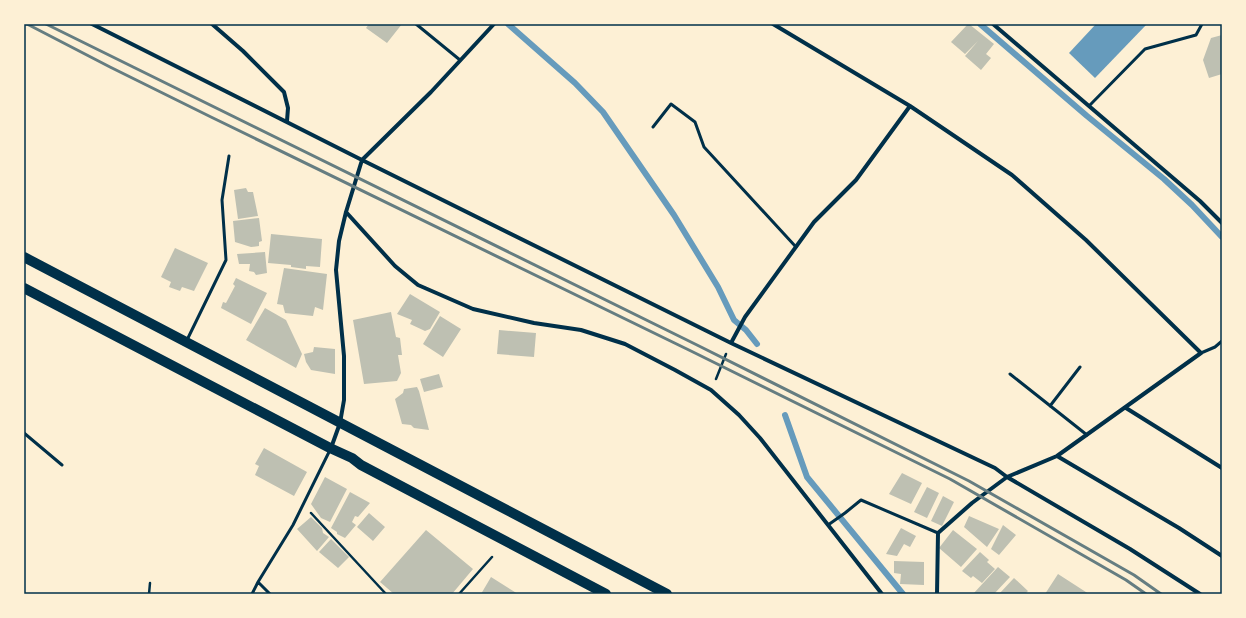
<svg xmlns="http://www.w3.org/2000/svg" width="1246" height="618" font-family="Raleway,sans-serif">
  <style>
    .water { fill: #669bbc }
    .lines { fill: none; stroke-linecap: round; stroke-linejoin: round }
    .stream { stroke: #669bbc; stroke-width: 6 }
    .building { fill: #bec0b2 }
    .path { stroke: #003049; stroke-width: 2.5 }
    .service { stroke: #003049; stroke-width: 3 }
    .minor { stroke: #003049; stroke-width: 4 }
    .primary { stroke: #003049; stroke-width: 10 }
    .rail { stroke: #657d81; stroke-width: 3 }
    .neatline { fill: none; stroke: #003049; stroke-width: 1.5 }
  </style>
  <rect width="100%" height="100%" fill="#fdf0d5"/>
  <path class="water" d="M1096,24H1147L1095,78L1069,53Z"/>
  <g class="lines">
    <path class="stream" d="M508,24L575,83L603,112L674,215L718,287L734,320L746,330L757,344
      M980,24L1087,116L1164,179L1192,205L1222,237
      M785,415L807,477L903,594"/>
  </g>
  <path class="building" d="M369,24H402L387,43L366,28Z
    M968,24H969L994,44L986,54L991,58L981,70L965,56L978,41L965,54L951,42Z
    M1222,35V74L1209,78L1203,60L1211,38Z
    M246,188L248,192H253L258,216L238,219L234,190Z
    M259,218L262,241L259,242V246L251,247L235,242L233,221Z
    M271,234L322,239L320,267L306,266V269L291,267V265L268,263Z
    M175,248L208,263L194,291L182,287L180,291L169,287L171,282L161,277Z
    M265,252L267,273L256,275L254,272L249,271L250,264H239L237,254Z
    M284,268L327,274L323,310L315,307L313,316L285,313L283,305L277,304Z
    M236,278L267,293L251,324L221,308L223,302L226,303L235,286L233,284Z
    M410,294L440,312L430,329L425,331L410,324L412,320L397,314Z
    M265,308L286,320L302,354L296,368L246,340Z
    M391,312L396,337L400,338L402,355H398L401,373L397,381L364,384L353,320Z
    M440,316L461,329L443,357L423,344Z
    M499,330L536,333L534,357L497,354Z
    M314,347L335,349V374L311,370L306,362L304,354L313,352Z
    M439,374L443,387L424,392L420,379Z
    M417,387L419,391L429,430L414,428L411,425L402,424L395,399L403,393L404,389Z
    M264,448L307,472L294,496L255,475L259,466L255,464Z
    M902,473L922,483L911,504L889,494Z
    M325,477L347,489L330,522L321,518L311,504Z
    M927,487L939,493L927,518L914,512Z
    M350,492L370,503L358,517L355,516L352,522L356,525L345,538L337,534V532L331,528Z
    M943,496L954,502L942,526L931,521Z
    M369,513L385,527L373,541L357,527Z
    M969,516L999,529L987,547L964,527Z
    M311,517L322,528L323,533L329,537L317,551L297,529Z
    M1003,525L1016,535L999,555L991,549Z
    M901,528L916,536L910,547L904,544L897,556L886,554Z
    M426,530L473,569L452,594H394L380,582Z
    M953,530L977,549L961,567L939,548Z
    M331,539L349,557L338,568L319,552Z
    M980,552L989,560L987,562L995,569L982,583L973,576L971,578L962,571Z
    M894,561L924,562V585L900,584L901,574L894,573Z
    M998,567L1010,577L994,594H973Z
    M1058,574L1089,594H1045Z
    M491,577L518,594H481Z
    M1014,578L1028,591L1025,594H999Z"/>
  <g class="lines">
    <path class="path" d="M716,379L726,354
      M311,513L386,594
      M149,594L150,583
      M459,594L492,557"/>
    <path class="service" d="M416,24L460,60
      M1089,106L1145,49L1196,35L1202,24
      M653,127L671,104L695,122L704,147L796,247
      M187,340L226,260L222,200L229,156
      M1201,353L1215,347L1222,341
      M1010,374L1087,435
      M1050,406L1080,367
      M24,433L62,465
      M828,525L845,513L861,500L938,533
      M258,582L270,594
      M252,594L258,582L293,525L330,450"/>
    <path class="minor" d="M92,24L362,160L731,343L995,468L1007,477L1130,549L1200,594
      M212,24L243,51L284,92L288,108L287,121
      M773,24L910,106L1012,175L1086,240L1201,353L1057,456L1007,477L972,503L938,533L937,594
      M993,24L1200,201L1222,223
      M346,212L395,266L418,285L473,309L534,323L581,330L625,344L675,370L711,390L739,415L760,438L882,594
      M731,343L745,317L814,222L856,180L910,106
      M1126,408L1222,468
      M331,448L340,423L344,400V356L336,270L339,241L346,212L362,160L431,92L494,24
      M1057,456L1179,528L1222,556"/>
    <path class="primary" d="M24,257L667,594
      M24,288L330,448L352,458L361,465L606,594"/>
    <path class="rail" d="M27,24L110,67L211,117L693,352L950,479L1126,580L1146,594
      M46,24L697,345L969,481L1134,575L1161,594"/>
  </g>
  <rect width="1246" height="618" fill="none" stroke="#fdf0d5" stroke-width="50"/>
  <rect x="25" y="25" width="1196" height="568" class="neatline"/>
</svg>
